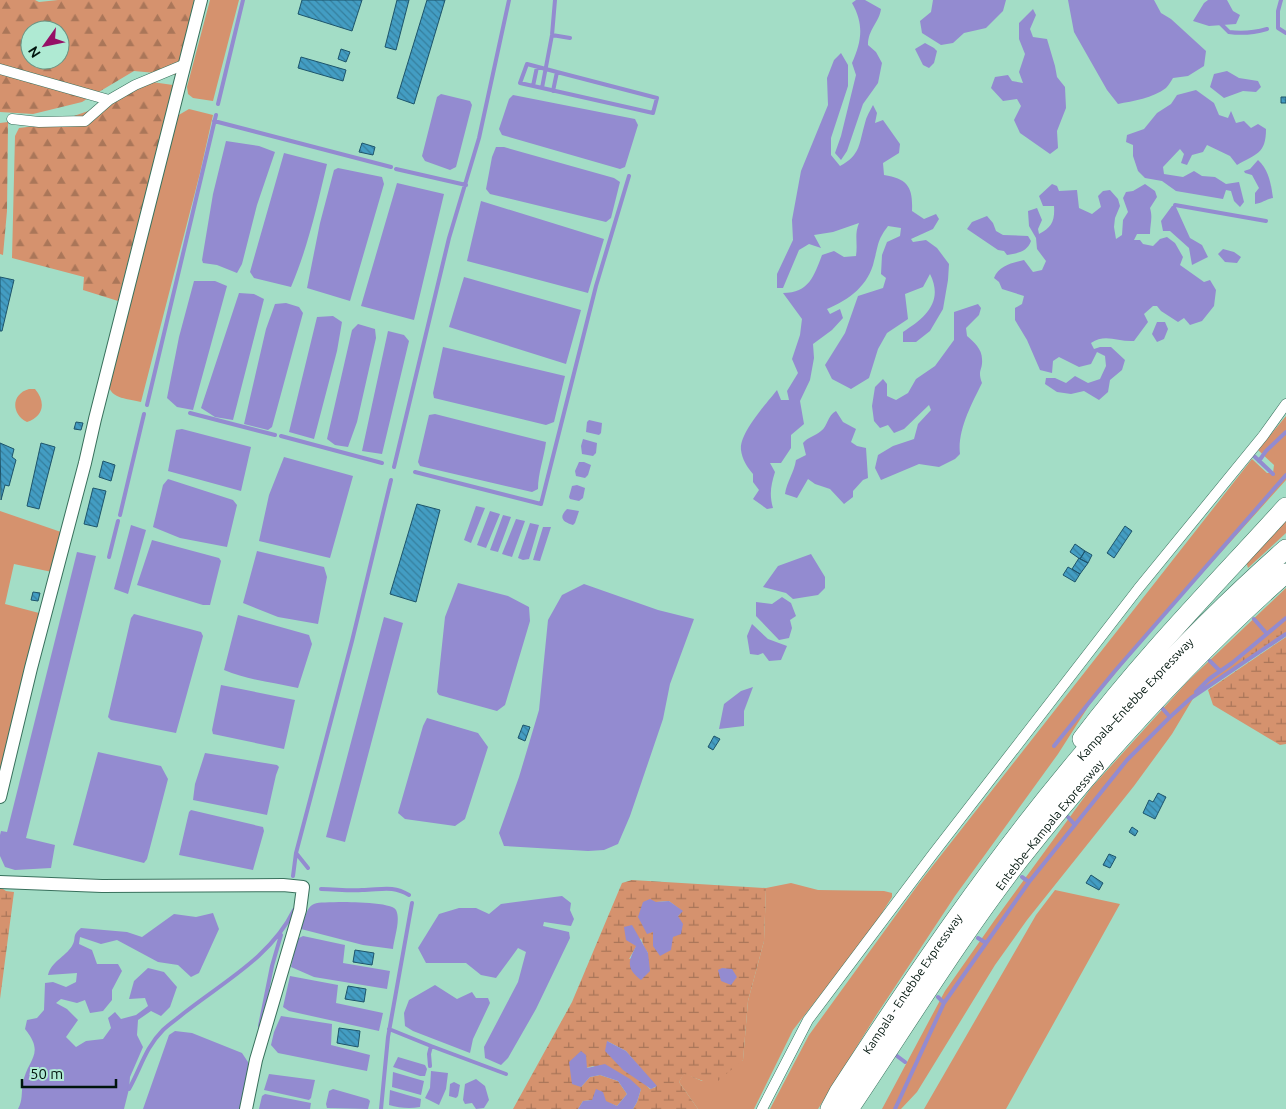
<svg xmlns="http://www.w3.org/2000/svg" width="1286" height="1109" font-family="Ubuntu,sans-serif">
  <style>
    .green { fill: #d5926e }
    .forest { fill: url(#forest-firs); fill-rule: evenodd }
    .wetland { fill: url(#wetland-marsh); fill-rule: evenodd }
    .water { fill: #938bd0 }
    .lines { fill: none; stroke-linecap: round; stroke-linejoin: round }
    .stream { stroke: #938bd0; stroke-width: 4 }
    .building { fill: url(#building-back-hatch); stroke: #1d546b }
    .minor-casing { stroke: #38705c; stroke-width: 11 }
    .tertiary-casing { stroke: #38705c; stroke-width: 14 }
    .motorway-casing { stroke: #38705c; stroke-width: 20 }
    .minor { stroke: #fff; stroke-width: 10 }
    .tertiary { stroke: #fff; stroke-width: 12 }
    .motorway { stroke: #fff; stroke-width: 19 }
    .labels { text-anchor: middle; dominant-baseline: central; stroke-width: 4.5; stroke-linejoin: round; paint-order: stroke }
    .street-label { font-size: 12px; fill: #00150d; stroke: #afead3 }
  </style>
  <defs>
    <pattern id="forest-firs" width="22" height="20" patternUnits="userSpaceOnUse" patternTransform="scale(1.25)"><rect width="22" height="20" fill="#d5926e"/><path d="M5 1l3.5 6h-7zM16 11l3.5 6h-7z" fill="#aa7659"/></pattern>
    <pattern id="wetland-marsh" width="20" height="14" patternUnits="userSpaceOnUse" patternTransform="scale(1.25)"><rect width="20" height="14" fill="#d5926e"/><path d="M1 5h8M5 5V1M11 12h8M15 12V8" fill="none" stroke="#aa7659"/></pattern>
    <pattern id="building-back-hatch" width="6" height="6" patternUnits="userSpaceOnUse" patternTransform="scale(1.25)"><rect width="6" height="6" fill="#439dc3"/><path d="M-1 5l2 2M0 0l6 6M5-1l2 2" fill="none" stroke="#367f9d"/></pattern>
  </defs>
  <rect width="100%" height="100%" fill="#a3ddc6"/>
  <path class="green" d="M210,0H239L213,101L193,98L188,94L187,87Z
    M189,109L213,115L200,173L141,402C130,399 110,399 109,385L177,116Z
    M29,389H35C46,402 44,416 27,422C11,414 11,394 29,389Z
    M1286,416V480L1153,628L1090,704L1058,754L955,896L877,1014L818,1109H770L809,1035L920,882L1252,459L1267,473H1273L1274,465L1258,450Z
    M0,511L61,532L52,572L14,564L5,604L39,613L0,775Z
    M1286,516V533L1248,568L1245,558Z
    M1286,588V618L1240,657L1243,663L1194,697L1172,734L1134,786L1027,920L995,965L917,1092L901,1109H882L945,991L994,921L1091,788L1188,681Z
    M791,883L818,890L884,891L892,893V897L871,930L793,1030L754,1109H698L679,1082L684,1073L702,1081L743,1060L748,1001L764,941L766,888Z
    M1055,890L1120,904L1006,1109H924L1036,915Z"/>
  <path class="forest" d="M0,0H35L39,2L58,0H194L177,75L134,71L82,102L33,114L0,112ZM30,30H60V60H30Z
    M138,80L173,85L118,301L83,290L84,277L12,258L15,136L19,128L51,124L91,110Z
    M8,122L7,211L3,255L0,254V123Z"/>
  <path class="wetland" d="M1286,618V635L1243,663L1239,657Z
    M1286,637V744L1280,745L1213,705L1208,690Z
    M632,880L766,888L764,941L748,1001L743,1060L718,1081H703L684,1074L679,1082L698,1109H633L637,1102L641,1089L593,1066L586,1068L581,1087L590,1077L600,1075L618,1081L627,1094L617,1106C605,1101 595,1099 583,1101L578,1109H513L572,1002L622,883ZM669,901L682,911L678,916L673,937L653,946L656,902ZM641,938L644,947L648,953L629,959ZM607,1041L626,1051L656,1087L650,1089L647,1086Z
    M0,887L6,891L14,892L0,999Z"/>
  <path class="water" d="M856,0H865L881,9C879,23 868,29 868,45L876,52L882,63L878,83L863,104L847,151L841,160L835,153L841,136L856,75L852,63C862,41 864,24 852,3Z
    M933,0H1006L1003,11L986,28L964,33L953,43L941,45L922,33L920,21L931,12Z
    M1068,0H1154L1161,13L1171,19L1206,51L1204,66L1188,76L1173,78C1171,81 1169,85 1166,88C1153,98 1133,101 1118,104L1107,90L1074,32Z
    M1208,0H1227L1233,11L1240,15L1236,24L1209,26L1193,21L1204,3Z
    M1033,9L1036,15L1030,29L1033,37L1047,39L1055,66L1057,77L1065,87L1066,108L1057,131L1058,148L1050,154L1020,133L1014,120L1021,106L1017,99L1003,101L991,88L995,77L1008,75L1012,81L1023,83L1019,72L1025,54L1019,39V23Z
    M925,43L934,48L937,51L934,63L929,68L923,65L915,49Z
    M841,53L848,65V86L831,138V155L840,166C861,155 859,143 865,123C866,117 870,111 873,105L877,113L875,123L883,120L900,144L899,153L883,163L884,175C908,179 913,187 912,211L924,219L936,214L939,219L933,229L911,239L913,242L926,240L937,248L949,264L948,280L943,309L930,331L916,342H903V332C925,318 944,302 930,274L923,287L905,294L908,319L887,333L878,349L869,378L851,389L832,379L825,365L845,333L858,296L883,288L886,278L881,274L882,255L887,242L900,236L901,228L888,226C877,241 879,243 874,261C869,285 849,300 827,309L830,314L840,309L843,318L832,330L813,344L814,358L810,380L800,401L804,424L791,435V448L781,463H770L775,472C771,485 769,494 773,508L767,509L753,499L759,490L753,482V474C747,467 742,459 741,450C739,433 767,403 777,390L781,400H789L787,391L798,373L792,359L800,335L802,319L783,293C809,293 814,276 822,255L834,251L844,257L856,256C858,242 854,235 859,223L833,232L814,235L821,248L809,244L799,250L783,288H777V274L793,240L792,220L801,171L828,105L827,78L834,60Z
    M1227,71L1239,78L1258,81L1261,87L1256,92L1243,91L1224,98L1210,87L1214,74Z
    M1196,90L1214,103L1219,115L1228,118L1231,111L1236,123L1244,121L1251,128L1258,124L1266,129C1266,154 1256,154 1237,165L1230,156L1207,145L1203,152L1192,155L1187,165L1181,163L1184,154L1180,149L1163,167L1164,174L1183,177L1194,171L1202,176L1215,177L1226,184L1239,182L1244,202L1240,207L1234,201L1231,191L1226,190L1223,199L1176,191L1162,181L1145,178L1138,171L1133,156V145L1126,142L1127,135L1144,129L1157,113L1171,104L1177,95Z
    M441,94L470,101L472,105L456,167L450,170L425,161L422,156L437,97Z
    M513,95L635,119L638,125L625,167L620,169L502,135L499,129L509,99Z
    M226,141L259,146L275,152L257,205L242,264L237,273L217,265L203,263L202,260L213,194Z
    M496,147H504L614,178L620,182L611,218L606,222L490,194L486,189L492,157Z
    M284,153L327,164C317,206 308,247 291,287L254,278L250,272Z
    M1258,160C1269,170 1271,184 1273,198C1266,199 1262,203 1255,204V193L1259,188L1252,175L1245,173L1244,171L1250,169Z
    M338,168L382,177L384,184L350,301L307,288L320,223L334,170Z
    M397,183L444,194L414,320L361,306Z
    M1052,184L1057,186L1059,191L1077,190L1079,208L1092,214L1101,207L1098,196L1103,191L1110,190L1118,199L1120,206L1115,218L1114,227L1116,239L1122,235L1123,220L1128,212L1123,198L1126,192L1133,191L1145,184L1155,191L1157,197L1150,208C1153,218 1150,224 1150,234H1137L1134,240H1140L1143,244L1153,246L1160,239L1167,237L1175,243L1183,257L1180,265L1204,282L1210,280L1216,290L1214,306L1202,321L1190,325L1184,318L1178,322L1161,311L1157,306H1153L1144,314L1148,322L1134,341C1118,342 1105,333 1091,343L1094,349L1100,347H1111L1125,360L1122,370L1110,380L1108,392L1099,400L1084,391L1071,394L1057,392L1045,384L1046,378H1055L1066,383L1075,376L1088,383L1100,379L1106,366L1105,356L1097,352L1091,364L1079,367L1059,357L1053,361L1052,373L1040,370L1027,340L1015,320V308L1022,304L1024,296L1002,289L999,282L994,278C999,265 1013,263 1024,260L1033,272L1042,270L1046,261L1037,249L1036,238L1029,226L1028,211L1037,208L1042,220L1038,229L1039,234C1052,228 1055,220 1054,206H1043L1039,196Z
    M481,201L604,239L588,293L467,261Z
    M1175,205L1190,238L1202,245L1208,257L1192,265L1189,248L1170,231H1163L1161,221L1172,206Z
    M987,216L993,223L996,231L1003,235L1028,236L1031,241C1027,252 1018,253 1007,255L1004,251L998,250L967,229L972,222Z
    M1223,249L1234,252L1241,257L1237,263L1225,262L1218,254Z
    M464,277L581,310L566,364L449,327Z
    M194,281H215L227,286L193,410L177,407L167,398L179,337Z
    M239,293L254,294L264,299L233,420L215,417L201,408Z
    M286,303L299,307L303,313L272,427L268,430L244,424L266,329L275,304Z
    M978,304L981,308L979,315L966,328L967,336C974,342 982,349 982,359C983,370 977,370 982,383C972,403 957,431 960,454L955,459L939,467L919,464L881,480L875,468L878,455L893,446L914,439L918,424L931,410L929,405L904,429L894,433L888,425L880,428L874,421L872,406L875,387L883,379L887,384V396L896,400L908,393L916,379L935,366L954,340V312Z
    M333,316L342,322L337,351L314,439L289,432L317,317Z
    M1157,322H1165L1168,329L1164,339L1157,342L1152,334Z
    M358,324L375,329L376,338L357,422L348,447L335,445L327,439L352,330Z
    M388,331L404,335L409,341L382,454L362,451Z
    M443,347L565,376L554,422L546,425L434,398L433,393Z
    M836,411L843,422L856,429L851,442L857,446L866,448L868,478L863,480L853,491V497L844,504L830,489L815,484L808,479L797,498L785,494C787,481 794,473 796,460L806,455L803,443C808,437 815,436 821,431C828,426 827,416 836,411Z
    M435,414L546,442C544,458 538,473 538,489L532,492L420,466L418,462L429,415Z
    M589,420L602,423L601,433L599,435L586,432L587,422Z
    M182,429L251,447L241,491L168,471L176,430Z
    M583,439L597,443L596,453L593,456L582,454L581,446Z
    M284,457L353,476L330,558L259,541L269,495Z
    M579,462H584L591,465L588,475L585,478L576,476L575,471Z
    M168,479L233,500L237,505L227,547L180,538L153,527L163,485Z
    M577,485L585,488L583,498L579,501L570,499L569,497L572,486Z
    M476,506L485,508L471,543L464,540Z
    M567,509L579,511L575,523L573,525C563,522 558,518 567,509Z
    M490,511L500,514L486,548L477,545Z
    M503,515L511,517L498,552L490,550Z
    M516,519L525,521L512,557L502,554Z
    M530,523L539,525L529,559L523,560L518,558Z
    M131,525L146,530L128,594L114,589Z
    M543,527H551L540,561L533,560Z
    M152,540L219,558L221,561L210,605H203L137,585Z
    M257,551L324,567L327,577L318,624L278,617L243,603Z
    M77,552L96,556L26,838L55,845L51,868L15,870L5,867L0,856V835L1,831L7,832Z
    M811,554L825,577V588L818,595L793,599L786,593L763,587L778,566Z
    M458,583L508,596L529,607L530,621L505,705L497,711L439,695L437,692L445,617Z
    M584,584L658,610L694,619L670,684L663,719L630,816L618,844L604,850L588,851L504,846L499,833L519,777L539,710L548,620L562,595Z
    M782,597L791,603L796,616L790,620L792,628L789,638L779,640L756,616V602L772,604Z
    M134,614L201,632L203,636L176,733L111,720L108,717L131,618Z
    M238,615L309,635L312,644L298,688C273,682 247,680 224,670Z
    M384,617L403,623L345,842L326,837Z
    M752,624L768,639L787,646L781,660L769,661L763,653L758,655L750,654L747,636Z
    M221,685L295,700L284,749L213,734L212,730Z
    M753,687L744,711V726L719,729L724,704L741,691Z
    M427,718L478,733L488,747L465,819L455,826L405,819L398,813L423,726Z
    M98,752L161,766L168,779L147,859L144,863L73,845Z
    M205,753L277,765L279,767L276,775L267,815L193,800L195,784Z
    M191,810L263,827L264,831L253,870L179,855L189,812Z
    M562,896L571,903L570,910L574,919L571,926L544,922L543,926L569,932L570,938L536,1009L508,1058L501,1065L485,1058L484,1047L518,982L526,952L518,948L496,978L481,975L466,963H426L418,948L439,914L459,908H476L489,914L501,904Z
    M650,899L656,902L669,901L683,911L678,916L683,924L681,934L673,937L671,950L660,956L653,946V932L647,934L638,917L643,902Z
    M339,902C348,902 392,902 396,910C401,920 394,938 393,949L363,945L301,929C310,900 309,903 339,902Z
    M213,913L219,929L199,973L191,977L178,965L158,962L117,940L101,944L80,937L79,944L92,950L97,964H118L122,971L112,990V1000L103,1011L90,1013L85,1000L77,1003L61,999L56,1003L67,1009L78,1020L66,1037L76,1047L86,1041L103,1039L111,1028L108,1018L115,1012L121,1019L136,1015L148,1006L145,998L129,999L134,981L148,968L164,972L177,987L170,1007L161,1016L151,1011L138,1020L137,1035L143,1047L130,1077L129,1089L124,1109H18C23,1100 21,1093 23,1083C27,1059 46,1055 25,1029L27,1020L37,1018L44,1010L45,983L53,982L66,987L76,982L77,973L48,975C51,962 65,957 72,946C77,938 71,936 81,928L127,932L142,937L174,914L196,917Z
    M632,925L648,953L650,971L641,980C626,968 628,962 636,946L626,940L624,927Z
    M303,936L345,945L343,963L390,971L387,989L314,977L291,967L297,939Z
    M722,968L732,969L737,977L731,985L721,981L718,970Z
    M290,976L338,985L336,1003L383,1013L379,1031L289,1011L283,1007Z
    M435,985L457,999L472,992L476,998H488L490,1003L473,1039L470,1053L413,1031L405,1026L404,1013L409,1000Z
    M281,1016L332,1024L331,1045L370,1055L367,1071L278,1053L271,1045L274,1032Z
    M175,1031L192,1033L242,1053L248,1062L249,1077L242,1109H143L169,1035Z
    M607,1041L626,1051L657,1086L651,1089L623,1070L605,1051Z
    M581,1051L586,1055L587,1068L605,1064L630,1079L641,1089L637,1102L633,1109H578L583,1101L592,1100L596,1089L603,1092L606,1101L617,1106L627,1094L618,1081L600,1075L590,1077L581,1087L572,1084L569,1062Z
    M398,1057L425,1065L427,1069L425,1076H420L393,1067Z
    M431,1071L448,1073L446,1089L439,1105L425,1098L430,1088Z
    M393,1072L424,1081L421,1095L392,1087Z
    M269,1074L315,1080L311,1098L309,1100L264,1090Z
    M476,1079L485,1086L489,1100L484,1108L476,1109L472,1103L465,1104L463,1100L465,1084Z
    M454,1082L460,1085L458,1096L456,1098L449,1096L450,1084Z
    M333,1089L368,1099L370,1101L368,1109L327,1108L326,1104L329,1091Z
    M390,1090L421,1099L420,1107C410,1109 399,1108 389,1105Z
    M265,1094L311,1103L310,1109H259L262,1096Z"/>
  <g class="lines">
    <path class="stream" d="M1281,0L1278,11V28L1286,33
      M1221,24L1229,32C1243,34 1253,33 1267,29
      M552,35L570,38
      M533,86L537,67
      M542,88L552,35L555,0
      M553,91L557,72L657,98L653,113L520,83L527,64L557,72
      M218,104L243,0
      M214,121L391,167
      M396,169L466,185
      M1175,205L1266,221
      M147,405L216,115
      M190,413L275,435
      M281,436L382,463
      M1254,456L1273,474
      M1259,461L1266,451L1286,432
      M394,467L449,238L479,138L509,0
      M415,472L541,504L596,286L629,176
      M120,515L144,414
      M109,557L118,521
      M1254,619L1267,634
      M1210,661L1220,671
      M1196,692L1209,679L1232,663L1286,618
      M1162,708L1170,717
      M1054,746L1114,672L1286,475
      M1068,817L1075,825
      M296,853L308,868
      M293,876L296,853L352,641L391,480
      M1022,877L1029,882
      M321,889C335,889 348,891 362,890C381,890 392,885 409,895
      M978,938L986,943
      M938,997L944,1003
      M260,1026L272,966L281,935
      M389,1029L431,1046L429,1054L430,1066
      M431,1046L506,1074
      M893,1053L905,1062
      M129,1089C141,1068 145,1048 163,1030C169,1024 177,1019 184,1013C223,982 271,957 294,910
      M381,1109L388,1037L412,903
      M895,1109L944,1003L1029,882L1127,760L1170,717L1191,698L1286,634"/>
  </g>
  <path class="building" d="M302,0H362L352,31L298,14Z
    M397,0H409L396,50L385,47Z
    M427,0H445L414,104L397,98Z
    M341,49L350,52L346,62L338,59Z
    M301,57L346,70L343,81L298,68Z
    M1281,97H1286V103H1281Z
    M362,143L375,147L373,155L359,152Z
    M0,277L14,280L2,331H0Z
    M76,422L83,423L81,430L74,429Z
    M0,443L14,449L12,457L16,460L9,486L5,485L1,500Z
    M41,443L55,447L39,509L27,506Z
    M103,461L115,465L111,481L99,477Z
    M93,488L106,491L97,527L84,524Z
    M417,504L440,510L416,602L390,594Z
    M1125,526L1132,531L1114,558L1107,553Z
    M1075,544L1085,551L1080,559L1070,552Z
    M1085,551L1092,555L1088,563L1080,559Z
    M1079,558L1088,563L1080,574L1072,569Z
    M1068,567L1080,574L1075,582L1063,575Z
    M33,592L40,593L38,601L31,600Z
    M523,725L530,727L525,741L518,738Z
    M714,736L720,739L713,750L708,747Z
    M1158,793L1166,797L1155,819L1143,813L1149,800L1153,802Z
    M1132,827L1138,831L1135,836L1129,832Z
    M1109,854L1116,857L1110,868L1103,865Z
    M1091,875L1103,883L1099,890L1086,883Z
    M355,950L374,953L372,965L353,962Z
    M348,986L366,989L364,1002L345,999Z
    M339,1028L360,1031L358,1047L337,1043Z"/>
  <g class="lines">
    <defs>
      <path id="minor" d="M0,69L109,100
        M12,119L39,122L85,121L109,100L135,85L183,65
        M762,1109L808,1020L933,854L1138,589L1263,436L1286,404"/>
      <path id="tertiary" d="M0,797L31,668L85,463L95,419L201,0
        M0,882L102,886L283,885L303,887L300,910L256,1060L246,1109"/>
      <g id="motorway">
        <path d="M1082,739C1144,657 1217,583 1286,507"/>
        <path id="s1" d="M830,1109L839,1092C914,977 993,860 1082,755C1096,738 1113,722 1128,705C1178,651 1230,598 1286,549"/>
        <path id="s2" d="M849,1109C905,1026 958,939 1019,860C1100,757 1188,660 1286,573"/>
      </g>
    </defs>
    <use href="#minor" class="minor-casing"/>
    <use href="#tertiary" class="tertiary-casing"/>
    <use href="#motorway" class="motorway-casing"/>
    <use href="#minor" class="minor"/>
    <use href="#tertiary" class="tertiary"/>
    <use href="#motorway" class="motorway"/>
  </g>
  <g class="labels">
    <g class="street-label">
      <text stroke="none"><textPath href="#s1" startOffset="512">Kampala–Entebbe Expressway</textPath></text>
      <text stroke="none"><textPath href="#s2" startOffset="348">Entebbe–Kampala Expressway</textPath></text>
      <text stroke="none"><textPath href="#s1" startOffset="150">Kampala - Entebbe Expressway</textPath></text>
    </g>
  </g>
  <g transform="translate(45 45) rotate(237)"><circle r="24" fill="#afead3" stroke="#699584"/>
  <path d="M0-4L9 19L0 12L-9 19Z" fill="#960f66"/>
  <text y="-8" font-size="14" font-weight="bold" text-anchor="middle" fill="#00150d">N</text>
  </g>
  <path d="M22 1079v8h94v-8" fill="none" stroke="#00150d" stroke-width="2.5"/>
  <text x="30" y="1079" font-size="15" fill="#00150d" stroke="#afead3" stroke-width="4" paint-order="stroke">50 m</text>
</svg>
